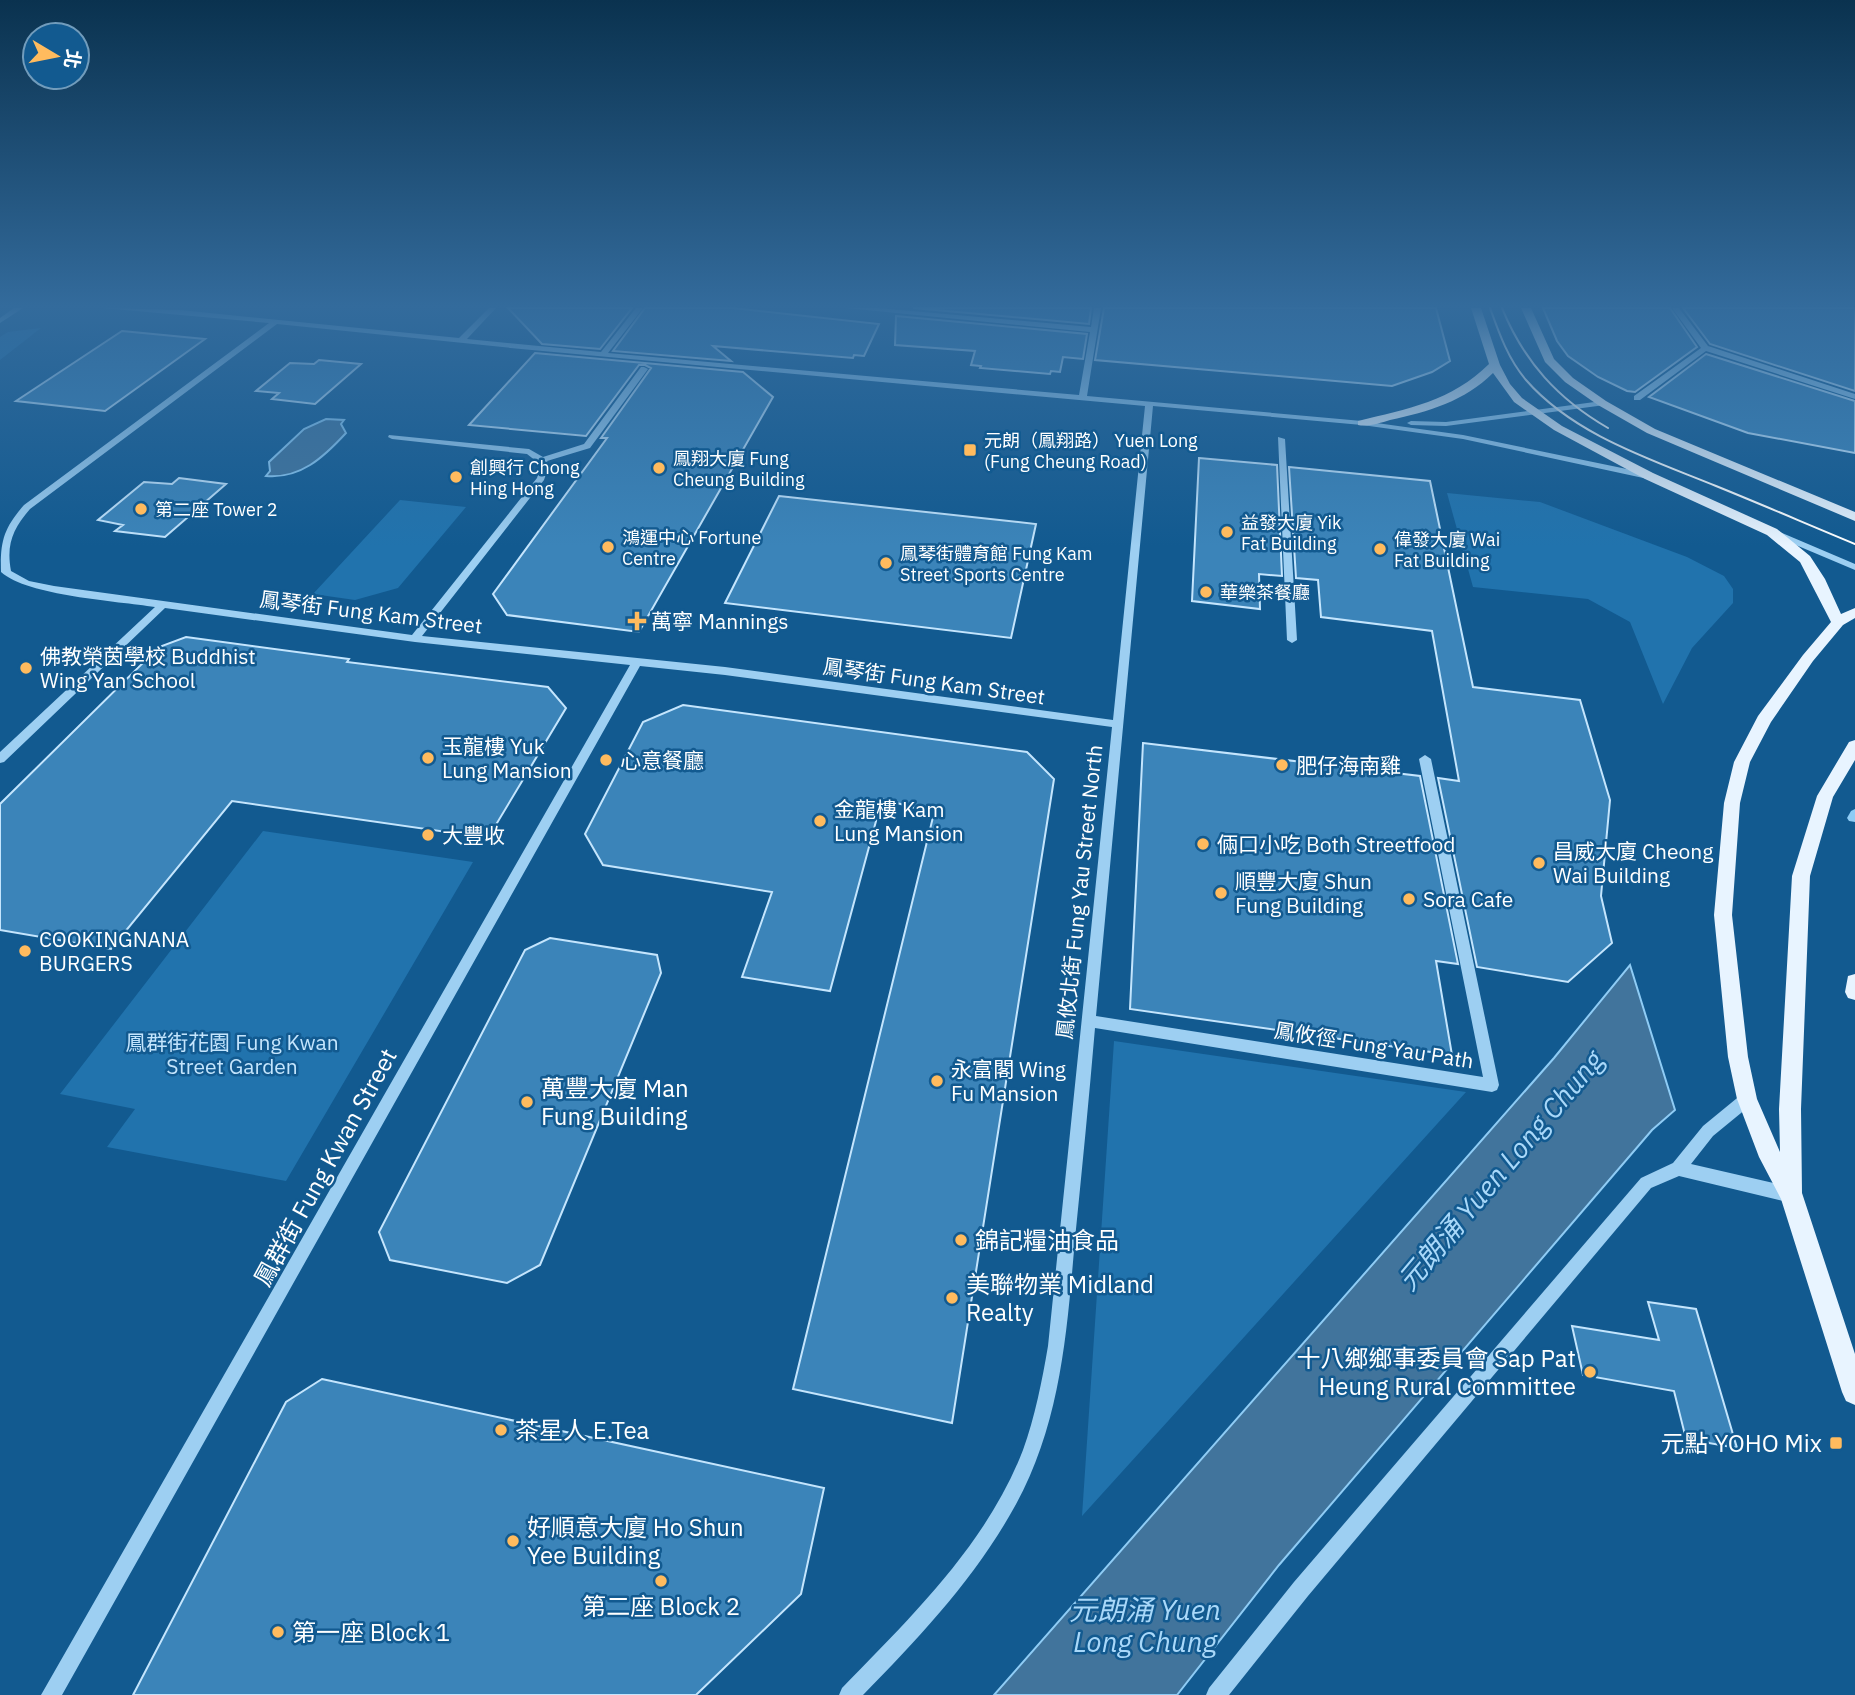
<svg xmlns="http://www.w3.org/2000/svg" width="1855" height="1695" font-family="'IBM Plex Sans','Noto Sans TC',sans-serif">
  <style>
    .green { fill: #2173ad }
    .water { fill: #41749c; stroke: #8fccf5; stroke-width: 2 }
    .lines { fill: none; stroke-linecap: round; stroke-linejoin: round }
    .stream { fill: #8fccf5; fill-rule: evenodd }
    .building { fill: #3b84b9; stroke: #c4e5fd; stroke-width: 2 }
    .minor { fill: #9dcff2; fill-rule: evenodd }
    .major { fill: #e8f4ff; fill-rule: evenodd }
    .tram { stroke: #fff; stroke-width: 2 }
    .poi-dot { fill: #ffbb5e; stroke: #125a90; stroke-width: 2.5 }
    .labels { text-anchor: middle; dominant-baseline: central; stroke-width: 5; stroke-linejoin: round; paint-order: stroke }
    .far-poi-label { font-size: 18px; fill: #fff; stroke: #125a90; text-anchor: start }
    .street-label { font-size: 21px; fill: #fff; stroke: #125a90 }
    .poi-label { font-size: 21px; fill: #fff; stroke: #125a90; text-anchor: start }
    .park-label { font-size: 21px; fill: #c4e5fd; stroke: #125a90 }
    .near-poi-label { font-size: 24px; fill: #fff; stroke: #125a90; text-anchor: start }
    .near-street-label { font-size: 24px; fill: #fff; stroke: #125a90 }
    .near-water-label { font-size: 28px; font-style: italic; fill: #a9d8f9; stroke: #125a90 }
  </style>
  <rect width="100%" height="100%" fill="#125a90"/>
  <path class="green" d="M41,328L0,360V337L8,332Z
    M1447,493L1540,502L1687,557L1724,576L1733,589V603L1692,648L1663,704L1630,622L1588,599L1473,587Z
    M400,500L466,507L398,588L355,600L313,594Z
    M263,831L473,862L286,1181L107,1147L135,1109L60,1094Z
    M1114,1041L1466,1092L1082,1516Z"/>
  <path class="water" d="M326,419L344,420L341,424L346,433C323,458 300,479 266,476L270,471L269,462L304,429Z
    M1630,965L1675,1110L1652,1130L1279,1565L1177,1695H994L1554,1058Z"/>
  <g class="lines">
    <path class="stream" d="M1855,809V822L1849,821L1847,818L1851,811Z"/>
  </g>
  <path class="building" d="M508,308H632L600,349L542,344Z
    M645,308H733L879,324L864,356L854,355L853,358L713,346L731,361L613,351Z
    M913,308H1091L1089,324Z
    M1104,308H1436L1450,361L1432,372L1392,386L1095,360Z
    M1543,308H1670L1697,347L1635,392L1627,391L1598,377L1568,356L1557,341Z
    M1683,308H1855V391L1710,344Z
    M896,316L1087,334L1083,359L1063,357L1060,372L1051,371L1050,374L980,368L981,366L971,365L975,351L895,345Z
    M122,331L205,339L105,411L16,401Z
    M535,353L743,372L773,397L639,632L507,615L493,594L607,438H601L651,368L645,365H639L586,436L469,425Z
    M1706,354L1855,401V453L1748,433L1649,397Z
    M319,360L361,364L315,404L272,399L279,393L256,391L290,363L314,364Z
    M1199,458L1277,465L1282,576L1259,574L1260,609L1192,601Z
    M1289,467L1430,481L1473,687L1580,700L1610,800L1601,896L1612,943L1568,982L1477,967L1438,778L1459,781L1432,631L1321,617L1318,580L1296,578Z
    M179,478L226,484L165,537L115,531L123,525L98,520L144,482L172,484Z
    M779,496L1036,524L1011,638L725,603Z
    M186,637L349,659L347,662L548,687L566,708L488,838L232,801L111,949L0,930V804L159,647Z
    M683,705L1027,752L1054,779L952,1423L793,1389L934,813L882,799L830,991L742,977L772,892L603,865L585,834L643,722Z
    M1143,743L1420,776L1458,964L1436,961L1452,1055L1130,1009Z
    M550,938L657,955L661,973L540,1265L507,1283L390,1260L379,1232L525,950Z
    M1648,1302L1696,1309L1737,1448L1686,1439L1674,1391L1583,1375L1572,1326L1659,1340Z
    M322,1379L824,1488L801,1594L696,1695H133L286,1402Z"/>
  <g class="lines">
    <path class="minor" d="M14,308H23L0,323V318Z
      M103,308L180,310L459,338L489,308H496L467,339L601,352L636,308H643L608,353L1079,395L1090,332L846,308H878L1091,327L1094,308H1101L1087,396L1362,421L1463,435L1651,474V478L1648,479L1463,439L1362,425L1153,406L1096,1016L1483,1077L1419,759L1425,755L1431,759L1499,1085L1497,1090L1492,1092L1095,1028C1089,1099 1082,1169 1075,1239C1067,1331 1061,1423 1015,1506C976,1577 920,1637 863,1695H839L842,1688C910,1618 987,1544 1023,1450C1035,1417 1042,1381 1048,1346L1112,727L725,675L640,666L62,1695H41L630,665L415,642L165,608L4,762L0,763V752L155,607C117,601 28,596 1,572C0,541 4,528 24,505L269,323ZM277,324L521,349L1145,406L1113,720L725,667L422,636L544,480L549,465L547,461L590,448L648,369L644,367H641L584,444L543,457L529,449L389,435L388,437L392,439L527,454L541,465L537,478L412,635L54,586L29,581L11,571C6,544 13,529 30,509Z
      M1672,308H1679L1708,346L1855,394V399L1706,351L1640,400H1634V396L1701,348Z
      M1602,401H1605V405L1446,426L1411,425L1407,423L1411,421L1446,422Z
      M1278,437L1285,439L1297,640L1292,643L1287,640Z
      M1775,530L1855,564V570L1772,535L1770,533Z
      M1747,1092L1752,1094L1754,1099L1752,1104L1713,1136L1691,1164L1791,1187L1797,1190L1799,1195L1797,1200L1791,1203L1679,1176L1651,1188L1308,1596L1229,1695H1206L1209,1688L1294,1582L1641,1178L1673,1163L1703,1126L1742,1094Z"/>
    <path class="major" d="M1471,308H1481L1500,365L1510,384L1522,398L1562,426L1653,473L1777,529L1810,556L1825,579L1841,614L1855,608V618L1843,625L1813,661L1771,722L1750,762L1740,803L1732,915L1748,1057L1757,1099L1780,1152L1779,1109L1792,876L1817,796L1849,742L1855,740V760L1833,797L1810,876L1801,1109L1802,1193L1855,1354V1405L1846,1401L1842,1392L1781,1199L1759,1157L1737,1099L1728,1057L1714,915L1724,803L1734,762L1758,716L1803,655L1831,622L1800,562L1767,535L1645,479L1554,430L1514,402L1493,373C1465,401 1428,412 1390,420C1380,423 1368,427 1358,425V421C1407,409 1452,401 1489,364Z
      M1521,308H1531L1554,359L1573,378L1606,401L1655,429L1855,512V521L1647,433L1598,405L1565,382L1545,362Z
      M1855,974V1000L1848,998L1845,992L1848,976Z"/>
    <path class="tram" d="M1490,308C1499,333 1508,359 1526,380C1574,435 1650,459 1716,486C1763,505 1809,525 1855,544
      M1502,308C1524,362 1558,399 1608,428"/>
  </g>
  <linearGradient id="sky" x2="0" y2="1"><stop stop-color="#0a324f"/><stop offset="0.56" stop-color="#336b9c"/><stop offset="1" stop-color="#336b9c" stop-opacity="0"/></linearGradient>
  <rect width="1855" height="546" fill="url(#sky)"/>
  <g class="poi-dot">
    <rect x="963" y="443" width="14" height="14" rx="3.5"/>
    <circle cx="659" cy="468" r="7"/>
    <circle cx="456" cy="477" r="7"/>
    <circle cx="141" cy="509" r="7"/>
    <circle cx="1227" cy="532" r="7"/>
    <circle cx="608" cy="547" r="7"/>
    <circle cx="1380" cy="549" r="7"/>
    <circle cx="886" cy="563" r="7"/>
    <circle cx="1206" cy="592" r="7"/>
    <path d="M633.5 610.5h7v7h7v7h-7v7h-7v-7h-7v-7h7z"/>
    <circle cx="26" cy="668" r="7"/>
    <circle cx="428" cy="758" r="7"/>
    <circle cx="606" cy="760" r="7"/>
    <circle cx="1282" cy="765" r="7"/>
    <circle cx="820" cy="821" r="7"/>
    <circle cx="428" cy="835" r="7"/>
    <circle cx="1203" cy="844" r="7"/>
    <circle cx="1539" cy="863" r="7"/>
    <circle cx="1221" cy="893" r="7"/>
    <circle cx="1409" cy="899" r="7"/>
    <circle cx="25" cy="951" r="7"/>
    <circle cx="937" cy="1081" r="7"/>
    <circle cx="527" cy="1102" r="7"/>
    <circle cx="961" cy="1240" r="7"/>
    <circle cx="952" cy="1298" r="7"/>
    <circle cx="1590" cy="1372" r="7"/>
    <circle cx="501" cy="1430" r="7"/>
    <rect x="1829" y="1436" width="14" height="14" rx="3.5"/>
    <circle cx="513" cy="1541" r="7"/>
    <circle cx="661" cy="1581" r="7"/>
    <circle cx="278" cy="1632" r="7"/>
  </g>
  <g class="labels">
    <g class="far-poi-label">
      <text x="984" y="440">元朗（鳳翔路） Yuen Long<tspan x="984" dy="21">(Fung Cheung Road)</tspan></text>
      <text x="673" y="458">鳳翔大廈 Fung<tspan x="673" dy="21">Cheung Building</tspan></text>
      <text x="470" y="467">創興行 Chong<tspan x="470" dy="21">Hing Hong</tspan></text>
      <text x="155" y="509">第二座 Tower 2</text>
      <text x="1241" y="522">益發大廈 Yik<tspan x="1241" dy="21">Fat Building</tspan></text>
      <text x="622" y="537">鴻運中心 Fortune<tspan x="622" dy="21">Centre</tspan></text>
      <text x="1394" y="539">偉發大廈 Wai<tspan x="1394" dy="21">Fat Building</tspan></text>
      <text x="900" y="553">鳳琴街體育館 Fung Kam<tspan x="900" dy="21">Street Sports Centre</tspan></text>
      <text x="1220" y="592">華樂茶餐廳</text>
    </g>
    <g class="street-label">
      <text transform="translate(371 612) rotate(7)">鳳琴街 Fung Kam Street</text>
      <text transform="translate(934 681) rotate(8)">鳳琴街 Fung Kam Street</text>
      <text transform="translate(1079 892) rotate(-84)">鳳攸北街 Fung Yau Street North</text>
      <text transform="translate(1374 1045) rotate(9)">鳳攸徑 Fung Yau Path</text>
    </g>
    <g class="poi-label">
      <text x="651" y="621">萬寧 Mannings</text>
      <text x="40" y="656">佛教榮茵學校 Buddhist<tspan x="40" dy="24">Wing Yan School</tspan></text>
      <text x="442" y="746">玉龍樓 Yuk<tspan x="442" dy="24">Lung Mansion</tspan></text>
      <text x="620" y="760">心意餐廳</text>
      <text x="1296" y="765">肥仔海南雞</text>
      <text x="834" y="809">金龍樓 Kam<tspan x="834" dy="24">Lung Mansion</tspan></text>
      <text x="442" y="835">大豐收</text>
      <text x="1217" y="844">倆口小吃 Both Streetfood</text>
      <text x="1553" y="851">昌威大廈 Cheong<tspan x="1553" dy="24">Wai Building</tspan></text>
      <text x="1235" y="881">順豐大廈 Shun<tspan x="1235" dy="24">Fung Building</tspan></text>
      <text x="1423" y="899">Sora Cafe</text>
      <text x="39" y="939">COOKINGNANA<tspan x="39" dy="24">BURGERS</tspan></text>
      <text x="951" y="1069">永富閣 Wing<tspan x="951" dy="24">Fu Mansion</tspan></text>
    </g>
    <g class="park-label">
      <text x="232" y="1042">鳳群街花園 Fung Kwan<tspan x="232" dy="24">Street Garden</tspan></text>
    </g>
    <g class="near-poi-label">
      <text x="541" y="1088">萬豐大廈 Man<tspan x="541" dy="28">Fung Building</tspan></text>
      <text x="975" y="1240">錦記糧油食品</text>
      <text x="966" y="1284">美聯物業 Midland<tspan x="966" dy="28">Realty</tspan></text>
      <text x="1576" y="1358" text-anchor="end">十八鄉鄉事委員會 Sap Pat<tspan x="1576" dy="28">Heung Rural Committee</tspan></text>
      <text x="515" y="1430">茶星人 E.Tea</text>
      <text x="1822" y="1443" text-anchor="end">元點 YOHO Mix</text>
      <text x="527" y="1527">好順意大廈 Ho Shun<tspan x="527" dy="28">Yee Building</tspan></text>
      <text x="661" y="1606" text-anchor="middle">第二座 Block 2</text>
      <text x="292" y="1632">第一座 Block 1</text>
    </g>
    <g class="near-street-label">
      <text transform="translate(325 1167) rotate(-61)">鳳群街 Fung Kwan Street</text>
    </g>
    <g class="near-water-label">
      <text transform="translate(1500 1170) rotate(-50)">元朗涌 Yuen Long Chung</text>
      <text x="1145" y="1609">元朗涌 Yuen<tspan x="1145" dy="32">Long Chung</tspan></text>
    </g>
  </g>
  <g transform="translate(56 56) rotate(100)"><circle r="33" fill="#125a90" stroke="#719cbc" stroke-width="2"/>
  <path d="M0-5L12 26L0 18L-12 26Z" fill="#ffbb5e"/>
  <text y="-10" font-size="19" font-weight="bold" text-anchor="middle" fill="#ffffff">北</text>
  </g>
</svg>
